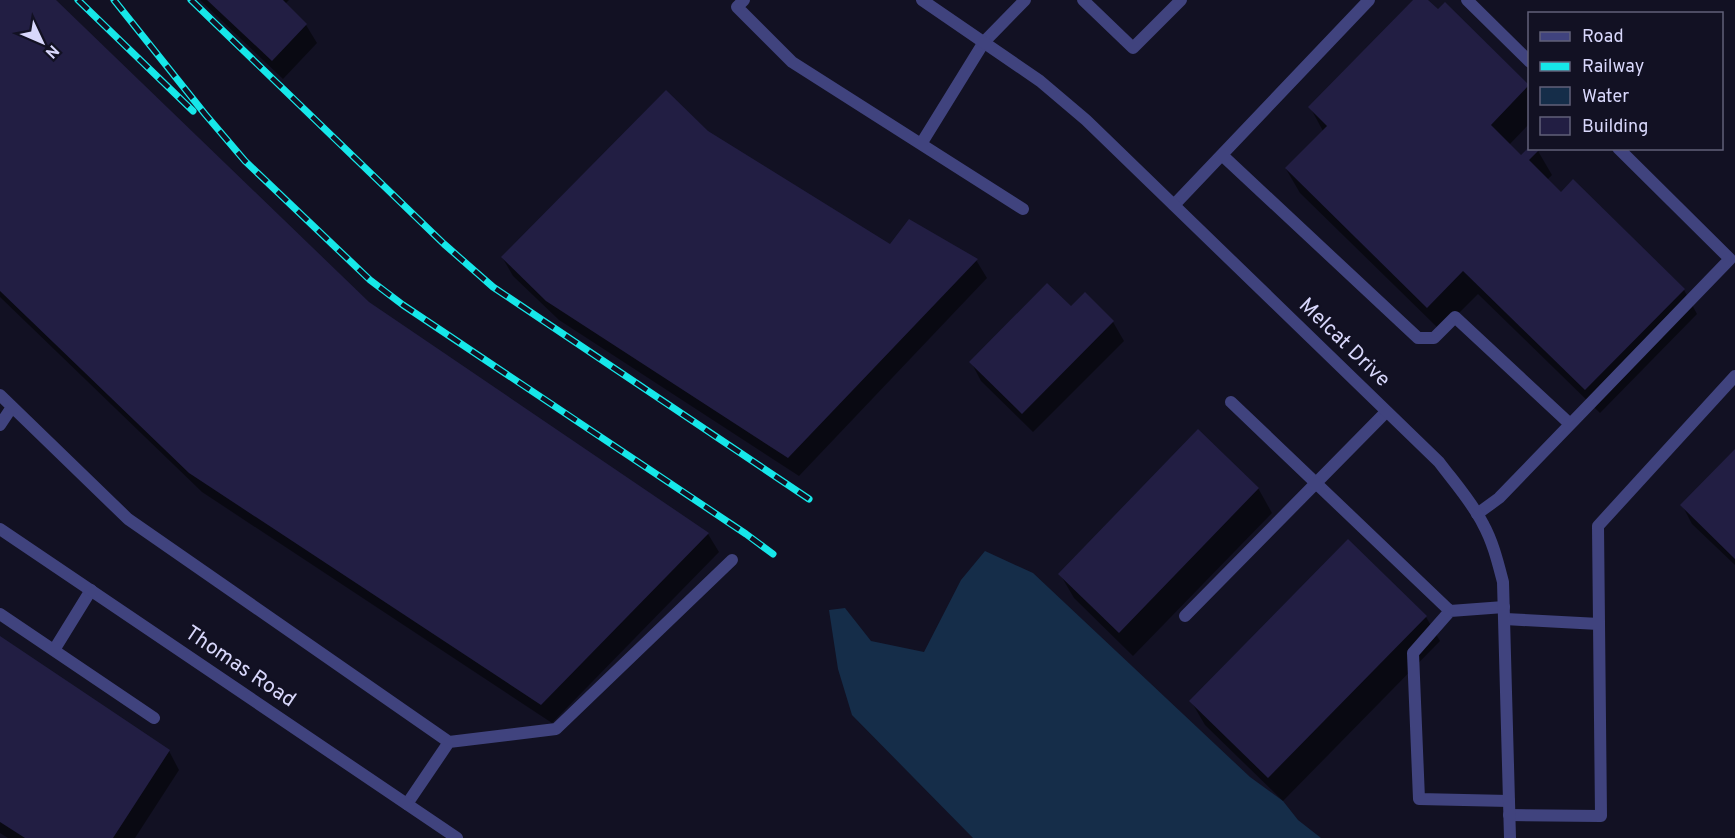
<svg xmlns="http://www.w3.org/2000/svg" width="1735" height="838" font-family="Overpass,sans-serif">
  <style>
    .water { fill: #152d49 }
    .shadow { fill: #0007 }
    .building { fill: #221e43 }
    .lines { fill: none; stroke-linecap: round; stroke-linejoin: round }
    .lane { stroke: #40437e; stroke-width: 12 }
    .street { stroke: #40437e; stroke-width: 12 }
    .rail-casing { stroke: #16e7e9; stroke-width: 7 }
    .rail { stroke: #121123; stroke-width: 4.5; stroke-dasharray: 14; stroke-linecap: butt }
    .labels { text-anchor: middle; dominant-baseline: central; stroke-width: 4.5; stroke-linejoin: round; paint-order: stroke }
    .street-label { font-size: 21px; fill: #d8d7fb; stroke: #121123 }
  </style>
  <rect width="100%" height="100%" fill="#121123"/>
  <path class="water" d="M985,551L1033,573L1250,777L1283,801L1298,820L1321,838H973L852,715L838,669L829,610L845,608L871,641L924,652L961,580Z"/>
  <path class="shadow" d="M0,0H54L368,303L708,534L719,552L552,723L202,492L0,297Z
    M200,0H289L285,4L306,25L317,43L283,79Z
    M1415,0H1426L1438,12L1445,4L1528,86L1530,89V123L1509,145L1521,157L1538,151L1552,175L1547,180L1561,194L1684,290L1697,314L1600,413L1478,294L1441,331L1300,193L1286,169L1323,131L1310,107Z
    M707,132L890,246L976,260L987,278L799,476L559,320L513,276L502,257Z
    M1113,322L1124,341L1033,432L981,381L971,362Z
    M1735,451V565L1692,524L1682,505Z
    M1258,488L1272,513L1133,656L1074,598L1060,574Z
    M1426,617L1440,641L1283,801L1205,725L1191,701Z
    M0,638L169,751L179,770L135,838H8L0,833Z"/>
  <path class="building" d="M0,0H56L369,302L709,533L541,705L189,473L0,291Z
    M207,0H283L307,24L272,61Z
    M1413,0H1428L1438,9L1445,2L1529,85L1491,125L1521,155L1530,146V148H1537L1539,150L1529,160L1561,192L1573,179L1685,289L1585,390L1463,271L1427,308L1285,168L1327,126L1308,107Z
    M666,90L708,131L890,244L909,219L978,259L788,458L546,301L501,257Z
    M1047,283L1071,306L1085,292L1114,321L1022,414L969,362Z
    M1198,429L1259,488L1119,633L1058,574Z
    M1735,449V559L1680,505Z
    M1348,539L1427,616L1268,778L1189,701Z
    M0,636L170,750L113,838H25L0,822Z"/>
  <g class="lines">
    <path class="lane" d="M744,0L737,7L792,62L1023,209
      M1083,0L1133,48L1181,0
      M1467,0L1530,62
      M921,144L984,42L1025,0
      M1222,155L1418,338H1434L1455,317L1570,424
      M1174,205L1369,0
      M0,395L128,519L449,742
      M1231,402L1450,611L1413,653L1419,799L1509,801
      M0,425L12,407
      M1477,514L1499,498L1730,259L1618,148
      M1450,611L1504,607
      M0,614L154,718
      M1185,616L1386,412
      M1505,619L1599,624
      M54,650L91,590
      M407,804L449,742L556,729L732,560
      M1509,815L1601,816L1598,526L1735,376"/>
    <path class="street" d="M922,0L1040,81L1086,120L1439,462C1454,482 1472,502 1483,524C1493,542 1498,563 1503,582L1510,838
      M0,529L457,838"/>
    <defs>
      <path id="rail" d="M78,0L193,111
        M114,0L205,114L245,161L370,280L403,305L746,534L773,554
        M191,0L444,244L493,287L809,499"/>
    </defs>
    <use href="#rail" class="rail-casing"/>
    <use href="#rail" class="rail"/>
  </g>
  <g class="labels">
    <g class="street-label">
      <text transform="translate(1344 343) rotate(44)">Melcat Drive</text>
      <text transform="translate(240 667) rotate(34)">Thomas Road</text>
    </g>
  </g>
  <rect x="1528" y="12" width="195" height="138" fill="#121123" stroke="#616079" stroke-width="1.5"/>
  <rect x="1540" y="32" width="30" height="9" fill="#40437e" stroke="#616079" stroke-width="1.5"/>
  <text x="1582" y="42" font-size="18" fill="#d8d7fb">Road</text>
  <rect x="1540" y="62" width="30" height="9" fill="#16e7e9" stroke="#616079" stroke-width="1.5"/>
  <text x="1582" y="72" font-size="18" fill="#d8d7fb">Railway</text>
  <rect x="1540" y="87" width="30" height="18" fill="#152d49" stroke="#616079" stroke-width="1.5"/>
  <text x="1582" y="102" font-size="18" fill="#d8d7fb">Water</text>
  <rect x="1540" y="117" width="30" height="18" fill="#221e43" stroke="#616079" stroke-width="1.5"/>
  <text x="1582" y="132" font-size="18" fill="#d8d7fb">Building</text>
  <g transform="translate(42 42) rotate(134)" stroke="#121123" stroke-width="4.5" paint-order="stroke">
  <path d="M0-4.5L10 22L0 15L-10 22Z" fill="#d8d7fb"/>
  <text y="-9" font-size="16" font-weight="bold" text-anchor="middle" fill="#d8d7fb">N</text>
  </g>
</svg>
